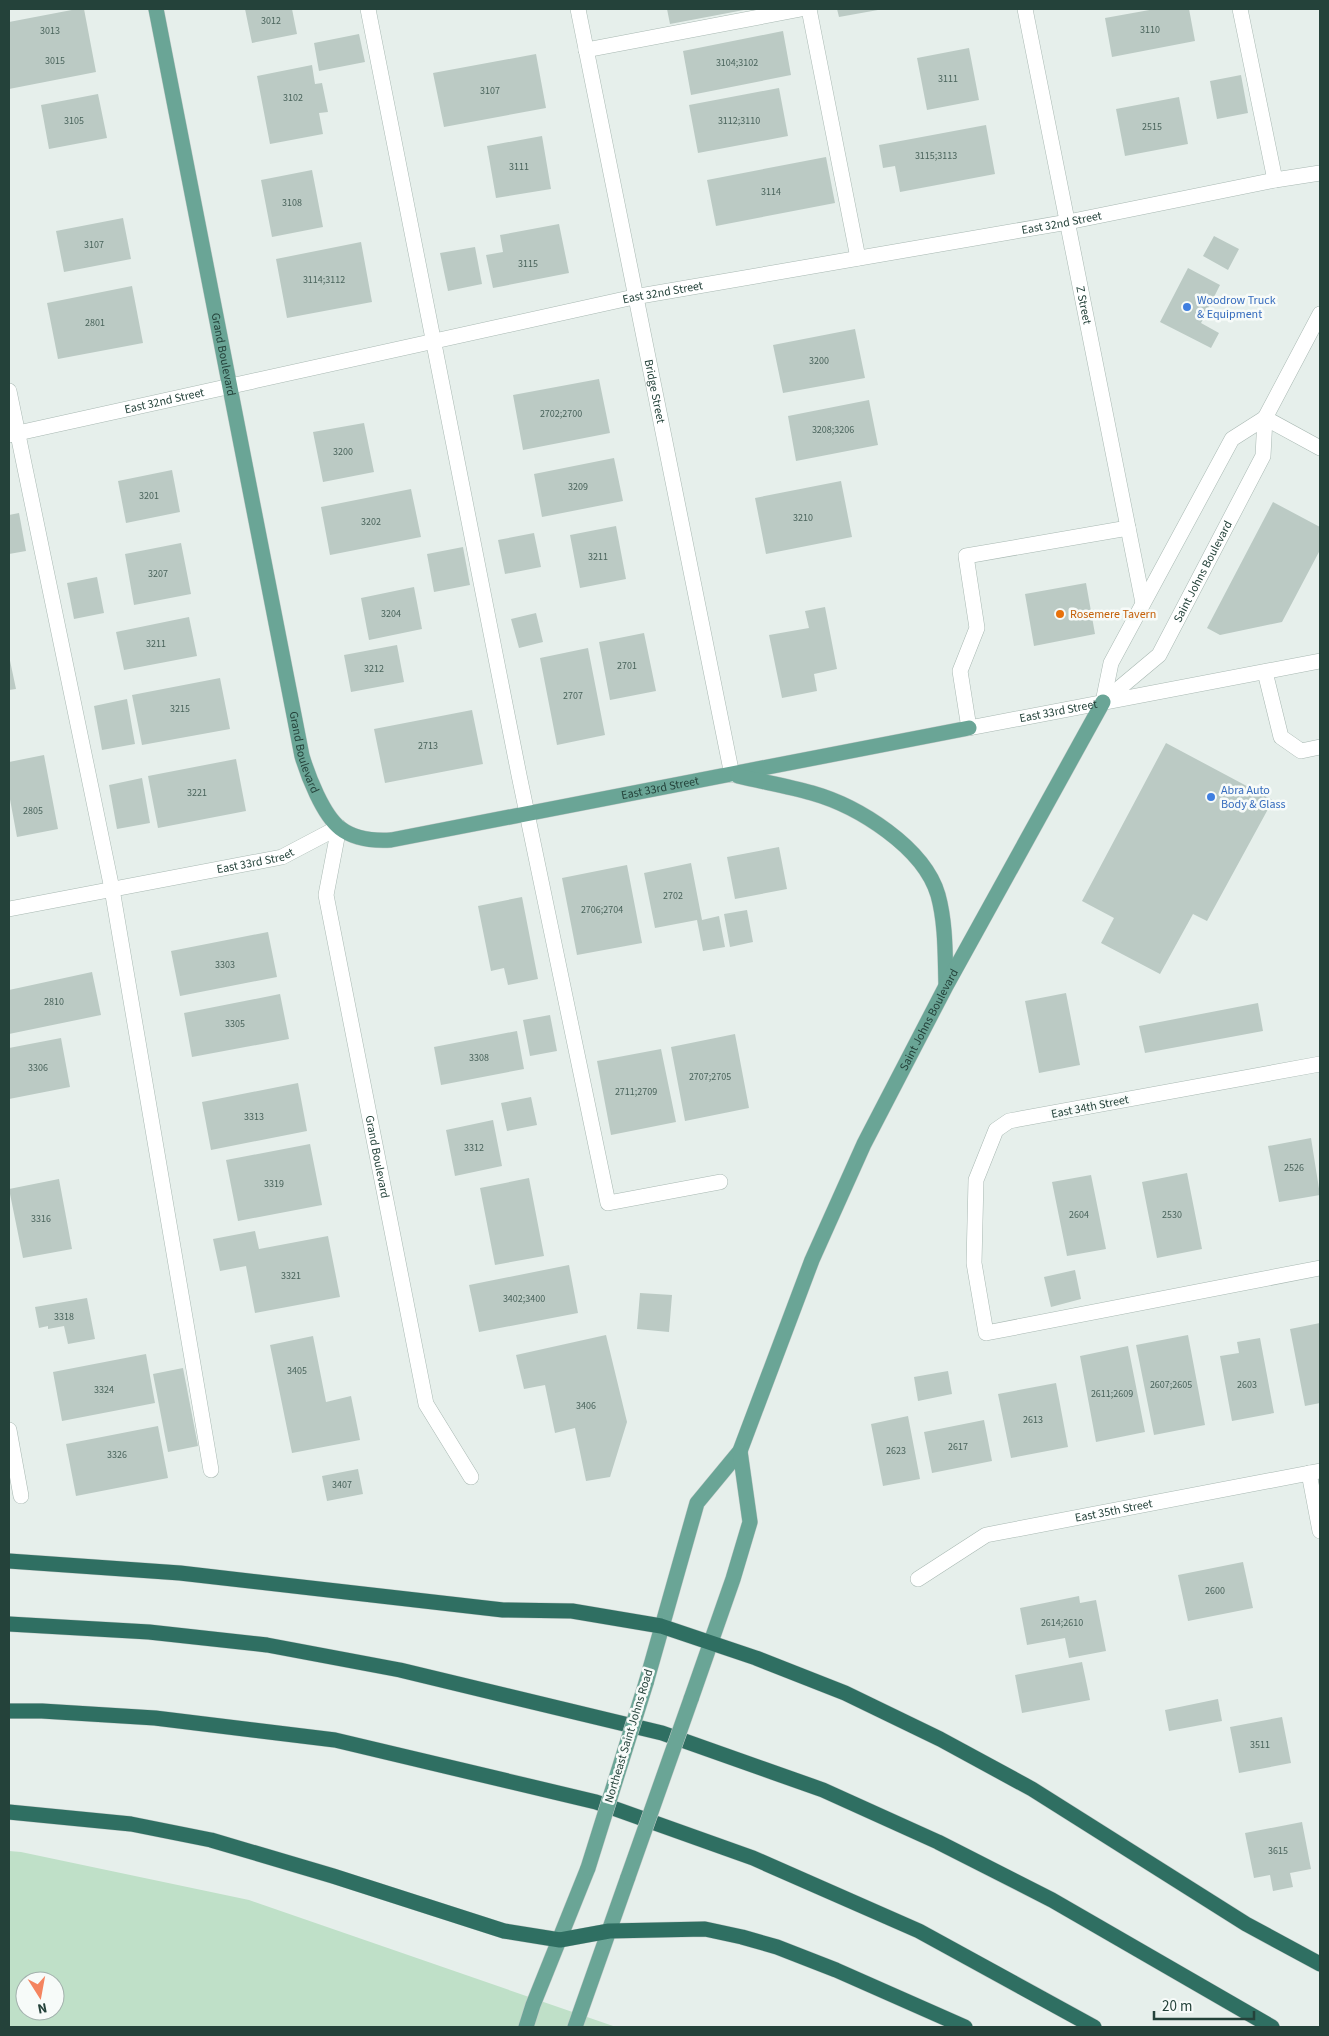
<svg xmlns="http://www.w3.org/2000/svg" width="1329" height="2036" font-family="'Source Sans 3',sans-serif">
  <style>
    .green { fill: #bfe0c8; fill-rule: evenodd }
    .building { fill: #bbcac4 }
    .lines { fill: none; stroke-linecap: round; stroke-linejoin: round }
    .minor-casing { stroke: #a8b8b2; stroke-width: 16 }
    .major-casing { stroke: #c2cac8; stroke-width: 16 }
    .highway-casing { stroke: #c2cac8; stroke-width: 16 }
    .minor { stroke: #fff; stroke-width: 15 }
    .major { stroke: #6aa596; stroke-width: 15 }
    .highway { stroke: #2f6f62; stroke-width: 15 }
    .major-bridge-casing { stroke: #c2cac8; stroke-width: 16; stroke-linecap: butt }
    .major-bridge { stroke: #6aa596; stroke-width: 15 }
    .shop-dot { fill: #3f7fe0; stroke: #f7fbf9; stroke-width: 2 }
    .food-dot { fill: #e8710a; stroke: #f7fbf9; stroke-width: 2 }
    .labels { text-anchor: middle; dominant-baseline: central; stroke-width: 5; stroke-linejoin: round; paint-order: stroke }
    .number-label { font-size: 10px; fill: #4a645c }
    .street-label { font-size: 12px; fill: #24423a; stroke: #f7fbf9 }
    .shop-label { font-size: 12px; fill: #366cbe; stroke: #f7fbf9; text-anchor: start }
    .food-label { font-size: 12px; fill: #c56008; stroke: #f7fbf9; text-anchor: start }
  </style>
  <rect width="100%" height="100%" fill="#e6efeb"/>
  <path class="green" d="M9,1851L21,1852L249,1900L616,2027H9ZM25,1981H55V2011H25Z"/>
  <path class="building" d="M77,9H84L96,72L9,89V22Z
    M245,9H292L297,34L252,43Z
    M667,9H744V10L670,24Z
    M837,9H878V10L839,17Z
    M1155,9H1189L1195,41L1112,57L1105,18Z
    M783,31L791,75L691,95L683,51Z
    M359,34L365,62L319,71L314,43Z
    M969,48L979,100L927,110L917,58Z
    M536,54L546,108L444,127L433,73Z
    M312,65L315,84L322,83L328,112L319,113L323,134L270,144L257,76Z
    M1241,75L1248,113L1217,119L1210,81Z
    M779,88L788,136L698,153L689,105Z
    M98,94L107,138L49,149L41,105Z
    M1179,97L1188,144L1125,156L1116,109Z
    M986,125L995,174L900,192L895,166L883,168L879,145Z
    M542,136L551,189L496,198L487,146Z
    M826,157L835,203L716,226L707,180Z
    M312,170L323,227L272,237L261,180Z
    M123,218L131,259L64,272L56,231Z
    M559,224L569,273L493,288L486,255L503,252L500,235Z
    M1214,236L1239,249L1228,270L1203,256Z
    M361,242L372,302L287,318L276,259Z
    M475,247L482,284L448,291L440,253Z
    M1188,268L1220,285L1201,323L1219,333L1211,348L1160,322Z
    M132,286L143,343L58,359L47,303Z
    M855,329L865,378L783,393L773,345Z
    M599,379L610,433L523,450L513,395Z
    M869,400L878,445L796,461L788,416Z
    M364,423L374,472L323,482L313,432Z
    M614,458L623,501L542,517L534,474Z
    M172,470L180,512L126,523L118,481Z
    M841,481L852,537L766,554L755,498Z
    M411,489L421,537L330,555L321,507Z
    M1273,502L1320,527V550L1282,622L1220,635L1207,628Z
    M19,513L26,551L9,554V515Z
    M616,526L626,579L580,588L570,535Z
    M534,533L541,567L505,574L498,540Z
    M181,543L191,594L134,605L125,554Z
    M463,547L470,585L434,592L427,554Z
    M97,577L104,613L74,619L67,583Z
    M1086,583L1095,634L1034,646L1025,594Z
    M414,587L422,629L369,640L361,598Z
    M825,607L837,669L814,674L817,691L782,698L769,635L809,628L805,611Z
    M536,613L543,642L519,648L511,619Z
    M189,617L197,656L124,670L116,632Z
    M644,633L656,691L610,700L599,642Z
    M397,645L404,682L351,692L344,655Z
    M588,648L605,735L557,745L540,658Z
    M9,656L16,689L9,690Z
    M220,678L230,729L142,745L132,695Z
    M127,699L135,744L102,750L94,706Z
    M472,710L483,764L385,783L374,729Z
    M1166,743L1273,800L1207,921L1193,914L1160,974L1101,943L1114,918L1082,901Z
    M44,755L58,829L17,837L9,794V762Z
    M236,759L246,811L158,828L148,776Z
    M142,778L150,823L117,829L109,785Z
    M779,847L787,889L735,899L727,857Z
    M691,863L702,920L719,916L725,947L703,951L697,920L655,928L644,873Z
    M627,865L642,943L577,955L562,878Z
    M522,897L538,979L508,985L504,968L491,971L478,906Z
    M747,910L753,942L730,947L724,914Z
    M268,932L277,977L180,996L171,951Z
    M92,972L101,1015L9,1034V990Z
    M1066,993L1080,1065L1039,1073L1025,1001Z
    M280,994L289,1039L192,1057L184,1013Z
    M1258,1003L1263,1031L1145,1053L1139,1026Z
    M550,1015L557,1051L530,1056L523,1020Z
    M517,1031L524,1069L441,1085L434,1047Z
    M735,1034L749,1108L685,1121L671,1047Z
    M61,1038L70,1087L9,1099V1048Z
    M661,1049L676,1122L611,1135L597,1061Z
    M298,1083L307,1131L211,1150L202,1102Z
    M531,1097L537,1125L507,1131L501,1103Z
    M493,1120L502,1166L455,1176L446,1130Z
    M1311,1138L1320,1195L1279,1202L1268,1146Z
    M310,1144L322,1205L238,1221L226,1160Z
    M1187,1173L1202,1249L1157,1258L1142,1182Z
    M1091,1175L1106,1249L1067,1256L1052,1182Z
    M529,1178L544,1256L495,1265L480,1188Z
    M59,1179L72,1249L23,1258L9,1189Z
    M255,1231L259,1249L328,1236L340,1297L255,1313L246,1266L220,1271L213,1239Z
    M569,1265L578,1313L479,1332L469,1285Z
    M1075,1270L1081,1299L1051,1307L1044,1277Z
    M640,1293L672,1295L669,1332L637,1329Z
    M87,1298L95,1339L68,1344L64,1326L48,1329V1326L39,1328L35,1307Z
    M1320,1323V1403L1305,1406L1290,1329Z
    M606,1335L627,1422L610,1477L586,1481L575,1428L555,1433L545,1385L524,1389L516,1355Z
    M1188,1335L1205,1425L1154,1435L1136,1345Z
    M313,1336L326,1402L351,1396L360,1440L292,1453L270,1345Z
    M1260,1338L1274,1413L1232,1421L1220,1356L1239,1353L1237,1342Z
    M1128,1346L1145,1432L1096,1442L1080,1356Z
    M146,1354L155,1403L62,1421L53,1372Z
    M183,1368L198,1446L168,1452L153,1374Z
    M948,1371L952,1394L918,1401L914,1377Z
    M1056,1383L1068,1447L1011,1458L998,1394Z
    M908,1416L920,1479L883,1486L871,1424Z
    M984,1420L992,1461L932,1473L924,1432Z
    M158,1426L168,1478L76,1496L66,1444Z
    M358,1469L363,1494L327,1501L322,1476Z
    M1243,1562L1253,1608L1188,1621L1178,1575Z
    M1079,1596L1080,1603L1096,1600L1106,1651L1069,1658L1065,1638L1027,1645L1020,1608Z
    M1082,1662L1090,1700L1022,1713L1015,1675Z
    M1218,1699L1222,1721L1169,1731L1165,1710Z
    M1282,1717L1291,1763L1239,1773L1230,1727Z
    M1302,1822L1311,1869L1290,1873L1293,1887L1273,1891L1270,1875L1254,1878L1245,1833Z"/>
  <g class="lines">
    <defs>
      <g id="minor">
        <path d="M368,9L519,775L608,1203L720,1182"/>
        <path id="s1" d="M578,9L732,775"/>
        <path d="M809,9L858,258"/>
        <path id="s2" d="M1025,9L1143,603"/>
        <path d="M1240,9L1275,180"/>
        <path d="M586,50L801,9"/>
        <path d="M9,391L112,889L211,1470"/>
        <path d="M1265,418L1320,448"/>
        <path id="s3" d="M9,435L634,297L1068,222L1275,180L1320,173"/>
        <path id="s4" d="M1128,528L966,556L977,628L960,671L969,728L1320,661"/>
        <path d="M1265,672L1281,737L1301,751L1320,747"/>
        <path id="s5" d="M1104,701L1159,655L1263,456L1265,418L1320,314"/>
        <path d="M1103,702L1111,663L1232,439L1265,418"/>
        <path id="s6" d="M339,827L326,895L426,1404L471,1477"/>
        <path id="s7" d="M9,909L282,857L339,827"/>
        <path d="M1320,1064L1009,1121L996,1130L976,1180L974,1263L986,1333L1320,1268"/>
        <path d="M9,1430L21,1496"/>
        <path d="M1309,1473L1320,1531"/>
        <path id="s8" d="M918,1579L986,1535L1320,1471"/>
      </g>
      <g id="major">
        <path id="s9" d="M156,9L302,756C308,776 323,815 340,828C354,839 374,841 391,840L969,728"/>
        <path d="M738,776C763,782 788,786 812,793C858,806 924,847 938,895C946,924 945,956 946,985"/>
        <path id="s10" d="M646,1683L697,1503L740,1451L812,1260L864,1144L946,986L1103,702"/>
        <path d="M691,1699L733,1579L750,1522L740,1451"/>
        <path d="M526,2027L533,2005L588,1868"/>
        <path d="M575,2027L628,1877"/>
      </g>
      <path id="highway" d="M9,1561L180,1573L503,1610L572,1611L661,1626L756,1658L845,1693L940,1739L1032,1789L1246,1924L1320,1964
        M9,1624L149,1632L267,1645L400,1670L662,1733L823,1790L938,1842L1052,1900L1272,2027
        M9,1711H42L155,1718L335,1740L596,1802L753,1858L919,1931L1094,2027
        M9,1812L131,1824L211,1840L333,1876L504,1931L560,1940L609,1931L705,1929L742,1937L777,1947L836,1970L965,2027"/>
    </defs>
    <use href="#minor" class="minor-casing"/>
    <use href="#major" class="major-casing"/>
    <use href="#highway" class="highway-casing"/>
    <use href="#minor" class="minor"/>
    <use href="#major" class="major"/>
    <use href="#highway" class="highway"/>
    <defs>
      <path id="major-bridge" d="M588,1868L646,1683
        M628,1877L691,1699"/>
    </defs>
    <use href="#major-bridge" class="major-bridge-casing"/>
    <use href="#major-bridge" class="major-bridge"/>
  </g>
  <g class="shop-dot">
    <circle cx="1187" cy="307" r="5"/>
    <circle cx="1211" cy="797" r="5"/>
  </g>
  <circle class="food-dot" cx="1060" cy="614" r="5"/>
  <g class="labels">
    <g class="number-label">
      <text x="271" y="21">3012</text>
      <text x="1150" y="30">3110</text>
      <text x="50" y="31">3013</text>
      <text x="55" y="61">3015</text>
      <text x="737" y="63">3104;3102</text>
      <text x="948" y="79">3111</text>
      <text x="490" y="91">3107</text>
      <text x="293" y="98">3102</text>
      <text x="74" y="121">3105</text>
      <text x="739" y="121">3112;3110</text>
      <text x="1152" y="127">2515</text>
      <text x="936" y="156">3115;3113</text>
      <text x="519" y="167">3111</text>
      <text x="771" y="192">3114</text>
      <text x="292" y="203">3108</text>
      <text x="94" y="245">3107</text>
      <text x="528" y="264">3115</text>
      <text x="324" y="280">3114;3112</text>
      <text x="95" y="323">2801</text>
      <text x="819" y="361">3200</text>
      <text x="561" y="414">2702;2700</text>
      <text x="833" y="430">3208;3206</text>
      <text x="343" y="452">3200</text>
      <text x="578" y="487">3209</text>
      <text x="149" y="496">3201</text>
      <text x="803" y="518">3210</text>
      <text x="371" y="522">3202</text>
      <text x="598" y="557">3211</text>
      <text x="158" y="574">3207</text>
      <text x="391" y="614">3204</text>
      <text x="156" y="644">3211</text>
      <text x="627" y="666">2701</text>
      <text x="374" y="669">3212</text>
      <text x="573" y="696">2707</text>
      <text x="180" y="709">3215</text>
      <text x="428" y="746">2713</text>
      <text x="197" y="793">3221</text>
      <text x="33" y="811">2805</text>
      <text x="673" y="896">2702</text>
      <text x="602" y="910">2706;2704</text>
      <text x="225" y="965">3303</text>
      <text x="54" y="1002">2810</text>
      <text x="235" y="1024">3305</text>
      <text x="479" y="1058">3308</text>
      <text x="38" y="1068">3306</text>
      <text x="710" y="1077">2707;2705</text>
      <text x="636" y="1092">2711;2709</text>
      <text x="254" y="1117">3313</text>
      <text x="474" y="1148">3312</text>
      <text x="1294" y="1168">2526</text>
      <text x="274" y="1184">3319</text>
      <text x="1079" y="1215">2604</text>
      <text x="1172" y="1215">2530</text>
      <text x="41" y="1219">3316</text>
      <text x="291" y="1276">3321</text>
      <text x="524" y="1299">3402;3400</text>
      <text x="64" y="1317">3318</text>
      <text x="297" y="1371">3405</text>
      <text x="1171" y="1385">2607;2605</text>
      <text x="1247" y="1385">2603</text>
      <text x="104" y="1390">3324</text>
      <text x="1112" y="1394">2611;2609</text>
      <text x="586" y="1406">3406</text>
      <text x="1033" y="1420">2613</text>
      <text x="958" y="1447">2617</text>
      <text x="896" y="1451">2623</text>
      <text x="117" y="1455">3326</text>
      <text x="342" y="1485">3407</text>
      <text x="1215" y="1591">2600</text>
      <text x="1062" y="1623">2614;2610</text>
      <text x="1260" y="1745">3511</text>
      <text x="1278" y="1851">3615</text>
    </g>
    <g class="street-label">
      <text stroke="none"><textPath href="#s3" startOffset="1074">East 32nd Street</textPath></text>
      <text stroke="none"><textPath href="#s3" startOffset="669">East 32nd Street</textPath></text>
      <text stroke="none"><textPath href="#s2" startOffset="302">Z Street</textPath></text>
      <text stroke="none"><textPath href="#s9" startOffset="352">Grand Boulevard</textPath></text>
      <text stroke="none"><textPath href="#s1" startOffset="390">Bridge Street</textPath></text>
      <text stroke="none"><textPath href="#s3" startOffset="159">East 32nd Street</textPath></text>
      <text stroke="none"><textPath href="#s5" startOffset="166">Saint Johns Boulevard</textPath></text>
      <text stroke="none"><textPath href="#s4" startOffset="432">East 33rd Street</textPath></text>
      <text stroke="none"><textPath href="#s9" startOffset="758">Grand Boulevard</textPath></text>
      <text stroke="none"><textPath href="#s9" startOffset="1171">East 33rd Street</textPath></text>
      <text stroke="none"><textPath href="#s7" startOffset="251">East 33rd Street</textPath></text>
      <text stroke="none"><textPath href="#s10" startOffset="726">Saint Johns Boulevard</textPath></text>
      <text transform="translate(1090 1107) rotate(-11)">East 34th Street</text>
      <text stroke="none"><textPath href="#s6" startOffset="336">Grand Boulevard</textPath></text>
      <text stroke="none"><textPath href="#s8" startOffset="211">East 35th Street</textPath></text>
      <text transform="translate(629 1736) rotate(-73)">Northeast Saint Johns Road</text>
    </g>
    <g class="shop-label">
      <text x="1197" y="300">Woodrow Truck<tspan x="1197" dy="14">&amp; Equipment</tspan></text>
      <text x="1221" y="790">Abra Auto<tspan x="1221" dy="14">Body &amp; Glass</tspan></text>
    </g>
    <g class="food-label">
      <text x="1070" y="614">Rosemere Tavern</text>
    </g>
  </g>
  <rect width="1329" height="2036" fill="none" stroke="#24423a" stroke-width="20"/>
  <g transform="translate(40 1996) rotate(169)"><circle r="24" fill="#f7fbf9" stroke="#a3b1ad"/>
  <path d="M0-4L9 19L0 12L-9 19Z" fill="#f4845f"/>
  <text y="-8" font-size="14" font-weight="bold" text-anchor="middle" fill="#24423a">N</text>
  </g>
  <path d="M1154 2011v8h100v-8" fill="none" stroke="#24423a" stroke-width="2.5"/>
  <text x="1162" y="2011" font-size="15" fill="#24423a" stroke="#f7fbf9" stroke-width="4" paint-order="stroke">20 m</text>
</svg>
